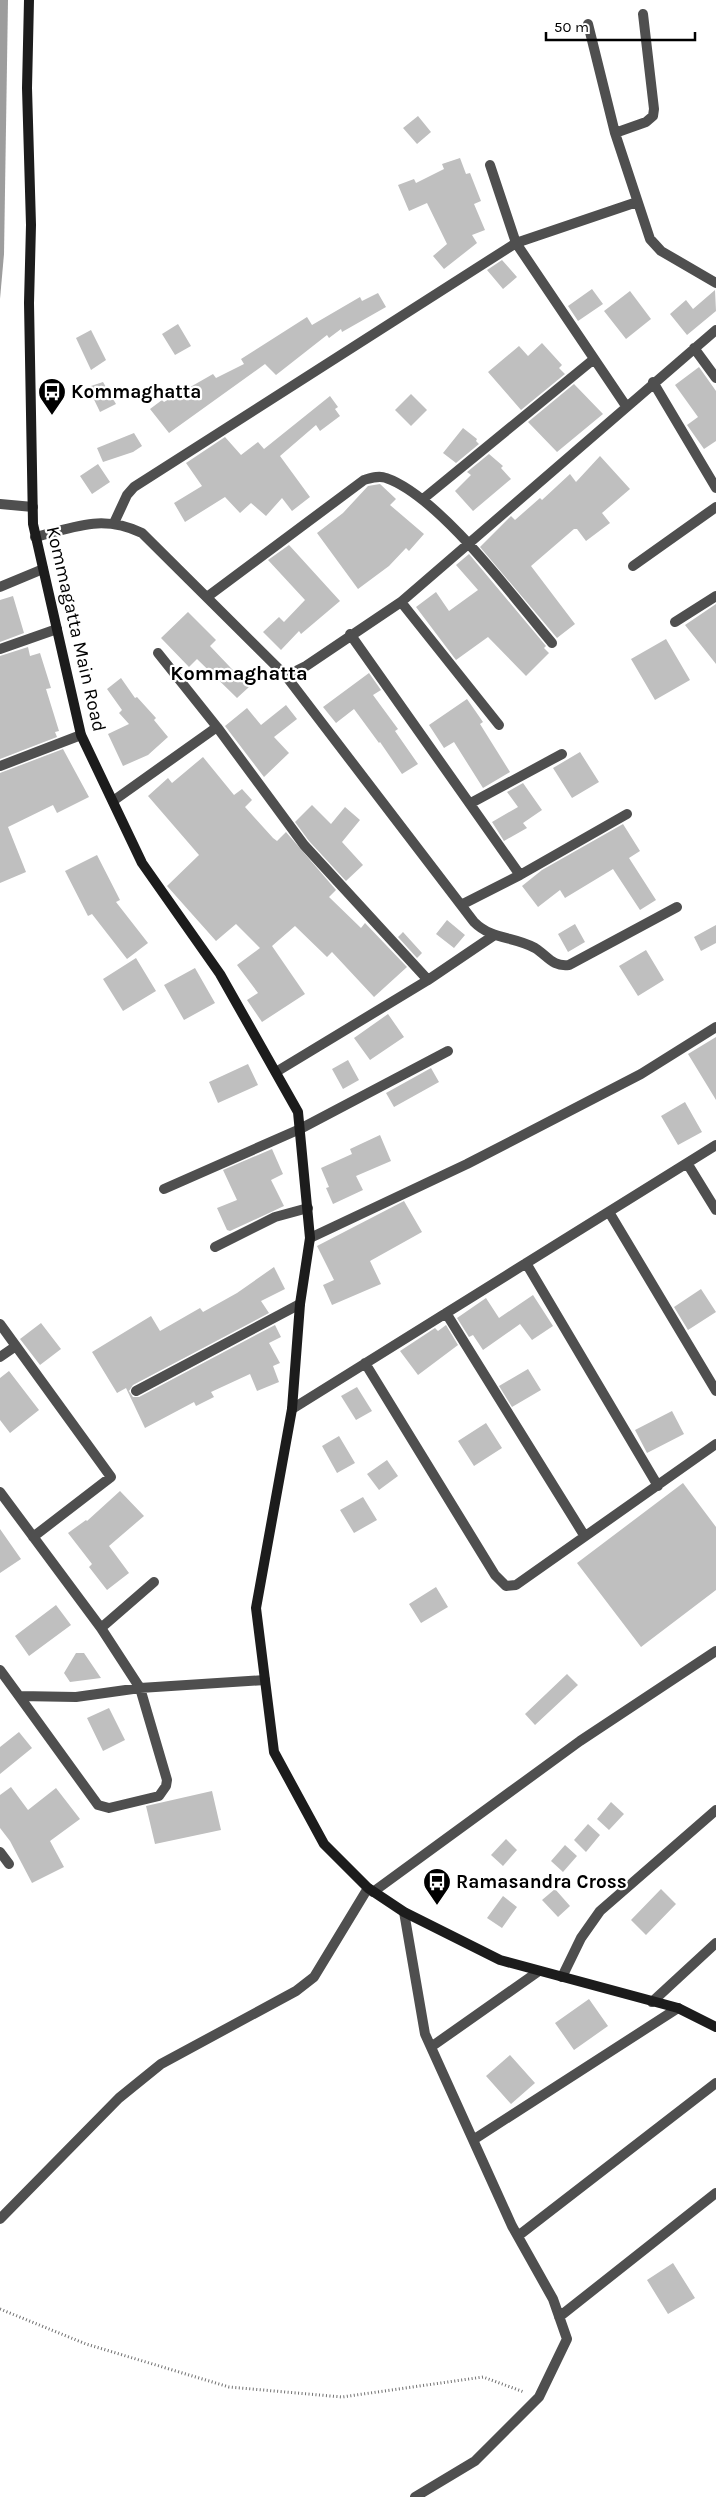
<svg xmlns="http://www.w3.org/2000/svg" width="716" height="2497" font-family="Karla,sans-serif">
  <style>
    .water { fill: #9d9d9d }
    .building { fill: #bfbfbf }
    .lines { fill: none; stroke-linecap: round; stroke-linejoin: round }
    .path { stroke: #717171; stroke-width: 3; stroke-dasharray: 1 2.5; stroke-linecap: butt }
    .street { stroke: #4f4f4f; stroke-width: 10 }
    .secondary { stroke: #1c1c1c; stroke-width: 10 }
    .labels { text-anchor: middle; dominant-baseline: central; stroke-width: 4.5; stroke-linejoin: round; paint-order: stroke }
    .poi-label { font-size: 19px; font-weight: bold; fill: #000; stroke: #fff; text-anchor: start }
    .street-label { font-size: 19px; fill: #000; stroke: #fff }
    .neighbourhood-label { font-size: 20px; font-weight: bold; fill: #000; stroke: #fff }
  </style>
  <rect width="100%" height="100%" fill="#fff"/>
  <path class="water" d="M0,0H8L4,254L0,299Z"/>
  <path class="building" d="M418,116L431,132L417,144L403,128Z
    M460,158L466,174L470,173L481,201L474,204L485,230L472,235L477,243L444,269L433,256L447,244L427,203L409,211L398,185L414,179L416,183L444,169L442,164Z
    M502,260L517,277L503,289L487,270Z
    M592,289L603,304L578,321L568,306Z
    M715,290L716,311L687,335L670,314L686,300L693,309Z
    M630,291L651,319L626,339L604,311Z
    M378,293L386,307L342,332L341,329L329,338L327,335L276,375L265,364L169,433L150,409L162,400L164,402L213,374L216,378L244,364L241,359L307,317L312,325L360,297L362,301Z
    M178,324L191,346L175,355L162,334Z
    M91,330L106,360L91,370L76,338Z
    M542,343L562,365L559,368L565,374L521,410L488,372L519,346L528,356Z
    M699,367L716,391V441L704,449L687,425L698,417L675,385Z
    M103,382L116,404L100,412L88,387Z
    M574,384L603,414L557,452L528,422Z
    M411,394L427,410L411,426L395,410Z
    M330,396L338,407L335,409L340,416L320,431L316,425L280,456L310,497L292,511L282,498L266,516L251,503L240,513L225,497L185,522L174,503L202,486L186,463L225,437L241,455L258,442L264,449Z
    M463,428L477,439L476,441L479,444L456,463L443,453Z
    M134,433L142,446L133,452L103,462L97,448Z
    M489,454L503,466L501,468L511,479L473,511L455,491L471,475L467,472Z
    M600,456L630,489L602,513L610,523L586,541L577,529H574L531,566L575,624L557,638L480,547L511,516L515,520L540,498L542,500L570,474L576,482Z
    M98,464L110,482L92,494L80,476Z
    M380,484L396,499L390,505L424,534L409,551L406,548L389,566L358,589L317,533L343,513L368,486Z
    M289,545L340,601L301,634L299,631L281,650L263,632L279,617L284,622L305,600L268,560Z
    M469,554L546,646L544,648L549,653L526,676L488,637L456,660L416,607L436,592L449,611L478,590L456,565Z
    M13,596L24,633L0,642V600Z
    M716,604V664L685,625Z
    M188,612L216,640L210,646L249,687L237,698L197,659L189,667L161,638Z
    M666,639L690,680L655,700L631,659Z
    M28,647L30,656L40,653L51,688L46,689L59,731L55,732L57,737L0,759V656Z
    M369,673L381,690L373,695L398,729L395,731L418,764L402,774L380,742L379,743L354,709L336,723L323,707Z
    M121,678L135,698L137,697L156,718L154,720L168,737L148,755L123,766L108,734L129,724L119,713L122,710L107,689Z
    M467,699L483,722L480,724L510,772L483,788L454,742L444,748L429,725Z
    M286,705L297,719L274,737L289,753L264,777L225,726L247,708L261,725Z
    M63,749L89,797L57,813L53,805L8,827L26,872L0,883V773Z
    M580,752L599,782L572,798L553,768Z
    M203,757L234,795L242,789L252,800L245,807L273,838L277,841L286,832L336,890L329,897L361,928L365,923L407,967L374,997L332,952L327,957L295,926L272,946L305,994L262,1022L247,1000L258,993L237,965L260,948L236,924L216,941L167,886L199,855L148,796L168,778L172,783Z
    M523,783L542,810L523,823L527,828L504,841L492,822L518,807L507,792Z
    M312,805L331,824L345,807L360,820L342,842L363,865L346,881L309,841L295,822Z
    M623,824L640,851L629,858L656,900L640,910L613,869L565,898L560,890L538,907L522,886L542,870Z
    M97,855L120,900L116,902L148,943L127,959L92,914L88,916L65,871Z
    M447,920L465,935L454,948L436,934Z
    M575,924L585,942L568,952L558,934Z
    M716,925V943L701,951L694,937Z
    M403,932L422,953L417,958L398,937Z
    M646,950L664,980L638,996L619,966Z
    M136,958L156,991L123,1011L103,979Z
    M195,968L215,1003L184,1020L164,985Z
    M388,1014L404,1037L370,1060L354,1038Z
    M716,1037V1100L688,1054Z
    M348,1060L359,1080L343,1089L332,1069Z
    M248,1064L258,1085L218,1103L209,1082Z
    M431,1068L439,1082L394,1107L386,1093Z
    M685,1102L702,1132L678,1145L661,1116Z
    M380,1135L391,1161L356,1176L363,1190L333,1204L326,1188L329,1187L321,1168L352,1154L350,1149Z
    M272,1149L283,1174L271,1180L284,1206L230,1231L227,1230L217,1208L237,1200L223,1170Z
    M404,1201L422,1232L370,1261L381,1284L332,1305L323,1285L334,1280L317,1246Z
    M274,1267L285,1289L261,1301L269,1313L133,1385L129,1391L133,1397H139L275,1325L281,1337L269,1343L280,1363L273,1366L279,1382L257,1391L250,1374L211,1392L214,1397L196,1406L194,1402L145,1428L126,1388L117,1393L92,1352L151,1316L160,1331L200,1308L203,1312L237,1293Z
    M701,1289L716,1312L688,1330L674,1307Z
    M533,1295L553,1326L532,1340L520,1324L483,1350L473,1335L469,1337L457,1318L486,1298L499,1318Z
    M41,1323L61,1349L40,1365L20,1339Z
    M446,1325L458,1345L418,1375L400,1351L435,1328L438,1331Z
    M528,1369L541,1390L512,1407L499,1386Z
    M9,1371L39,1410L10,1433L0,1420V1378Z
    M357,1387L372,1411L356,1420L341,1396Z
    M672,1411L684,1434L647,1453L635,1430Z
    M486,1423L502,1448L474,1466L458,1441Z
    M339,1436L355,1463L337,1473L322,1446Z
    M387,1460L398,1476L379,1490L367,1474Z
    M683,1483L716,1527V1590L641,1647L577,1563Z
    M120,1491L144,1516L109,1546L129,1573L107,1590L89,1567L92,1564L68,1533L86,1520L87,1521Z
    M363,1497L377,1520L354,1533L340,1510Z
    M0,1529L21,1559L0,1573Z
    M436,1587L448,1607L421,1623L409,1604Z
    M56,1605L71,1625L29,1656L15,1636Z
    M76,1653H84L101,1678L70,1682L64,1673Z
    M567,1674L578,1685L535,1725L525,1714Z
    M109,1708L125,1740L103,1751L87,1718Z
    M19,1732L32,1748L0,1774V1747Z
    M11,1787L28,1810L56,1788L80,1819L50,1841L64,1867L32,1883L10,1841L0,1828V1795Z
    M212,1791L221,1830L155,1844L146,1806Z
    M611,1802L624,1814L609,1830L597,1819Z
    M588,1824L600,1835L586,1852L574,1840Z
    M506,1839L517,1850L503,1866L491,1855Z
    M565,1845L577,1856L563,1872L551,1861Z
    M555,1889L570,1906L558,1917L542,1900Z
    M661,1889L676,1904L646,1935L631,1920Z
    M503,1896L517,1907L502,1928L487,1918Z
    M589,1999L608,2026L574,2050L555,2023Z
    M510,2055L535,2083L511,2104L486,2076Z
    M673,2263L695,2298L668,2314L647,2280Z"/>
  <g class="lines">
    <path class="path" d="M0,2309L86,2344L229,2387L342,2397L483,2377L524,2392"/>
    <path class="street" d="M588,24L615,133L650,239L661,251L716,283
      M615,133L646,122L653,116L654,109L643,14
      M490,165L516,243L626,406
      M694,348L716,378
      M653,382L716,488
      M423,499L594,359
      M0,504L33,507
      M114,523L127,495L134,487L516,243L637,202
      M35,537C76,527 102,514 142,533L286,676L306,666L401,602L716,330
      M633,566L716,507
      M0,587L43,569
      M207,597L364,480C371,478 379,475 386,478C439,496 514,598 552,643
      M401,602L499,725
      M675,622L716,596
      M350,634L520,875
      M0,649L57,629
      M158,653L217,727L304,845L428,980L276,1072
      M286,676L474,922C492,940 513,936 535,948C548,956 552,967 569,965L677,907
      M0,766L81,735
      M113,801L217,727
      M471,803L562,754
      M461,905L520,875L627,814
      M428,980L493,936
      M687,1163L716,1210
      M164,1189L300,1129L448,1051
      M609,1212L716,1391
      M310,1238L467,1164L641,1074L716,1027
      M215,1247L275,1217L308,1208
      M526,1263L658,1486
      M446,1313L584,1535
      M0,1324L111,1477L33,1537
      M0,1357L16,1346
      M365,1363L495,1575L506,1586L516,1585L716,1444
      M136,1391L300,1304
      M292,1409L716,1145
      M0,1492L101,1628L140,1688L167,1780L166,1786L159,1796L109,1808L98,1805L19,1696
      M101,1628L154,1582
      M0,1670L19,1696L76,1697L140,1688L265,1680
      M0,1852L9,1864
      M373,1892L580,1741L716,1651
      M404,1912L425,2034L512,2226L553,2299L567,2339L539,2397L475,2461L415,2497
      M562,1977L581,1938L600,1911L716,1810
      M652,2002L716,1943
      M431,2047L539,1971
      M473,2140L678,2008
      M0,2219L119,2098L161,2064L296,1991L314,1977L368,1888
      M518,2236L716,2083
      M559,2317L716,2193"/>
    <path class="secondary" d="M29,0L27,88L31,225L29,303L33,524L81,735L142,863L220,974L298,1112L310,1238L300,1304L292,1409L256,1608L274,1752L324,1844L368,1888L404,1912L500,1960L678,2008L716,2027"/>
  </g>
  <defs>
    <symbol id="bus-pin" viewBox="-11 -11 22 30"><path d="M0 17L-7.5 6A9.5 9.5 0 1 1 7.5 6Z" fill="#000" stroke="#fff"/><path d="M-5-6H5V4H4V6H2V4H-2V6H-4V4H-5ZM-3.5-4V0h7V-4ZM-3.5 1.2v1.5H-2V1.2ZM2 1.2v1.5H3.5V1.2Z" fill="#fff"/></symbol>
  </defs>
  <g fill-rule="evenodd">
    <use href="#bus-pin" x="36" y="376" width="32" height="43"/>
    <use href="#bus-pin" x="421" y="1866" width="32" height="43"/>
  </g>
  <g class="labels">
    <g class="poi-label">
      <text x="71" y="392">Kommaghatta</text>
      <text x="456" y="1882">Ramasandra Cross</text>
    </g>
    <g class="street-label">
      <text transform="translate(76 629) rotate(77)">Kommagatta Main Road</text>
    </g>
    <g class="neighbourhood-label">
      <text x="239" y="673">Kommaghatta</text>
    </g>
  </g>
  <path d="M546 32v8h149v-8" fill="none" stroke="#000000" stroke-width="2.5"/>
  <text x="554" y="32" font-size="15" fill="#000000" stroke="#ffffff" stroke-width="4" paint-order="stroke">50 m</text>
</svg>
